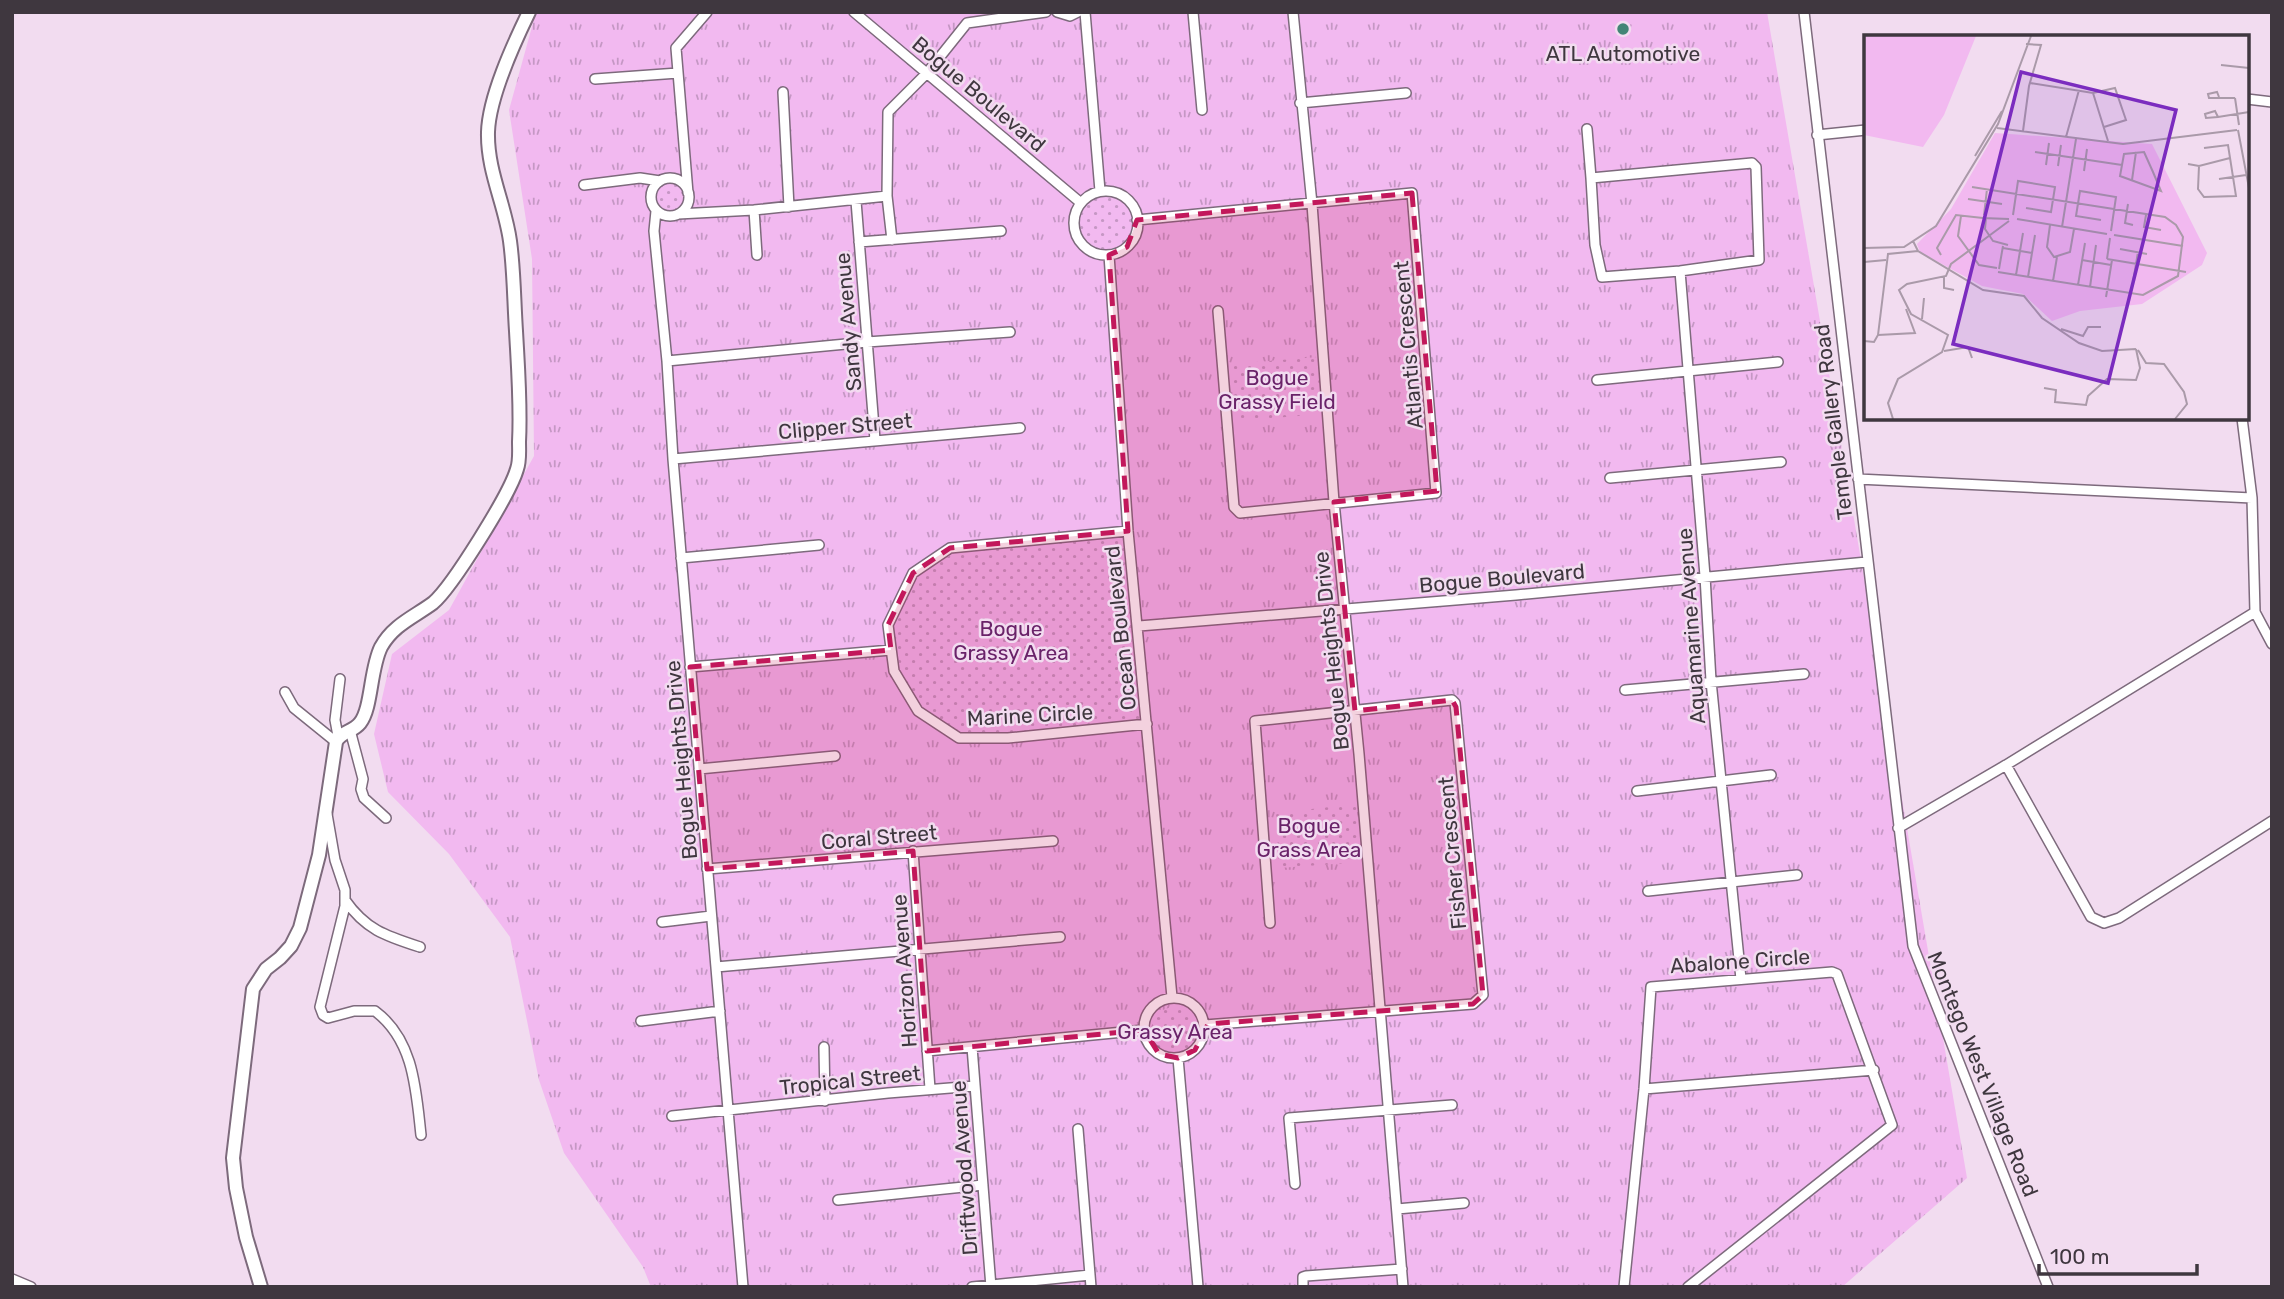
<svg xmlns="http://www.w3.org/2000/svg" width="2284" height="1299" font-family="Rubik,sans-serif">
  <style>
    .grass { fill: url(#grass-tufts) }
    .park { fill: url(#park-dots) }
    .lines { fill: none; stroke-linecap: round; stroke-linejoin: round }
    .minor-casing { stroke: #7d6a7c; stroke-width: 12 }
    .tertiary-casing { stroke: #7d6a7c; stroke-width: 16 }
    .minor { stroke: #fff; stroke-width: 9 }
    .tertiary { stroke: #fff; stroke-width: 12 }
    .marked { fill: #c2185b; fill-opacity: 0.2; stroke: #c2185b; stroke-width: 5; stroke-dasharray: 14 9; stroke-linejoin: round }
    .poi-dot { fill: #428576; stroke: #f2dcf0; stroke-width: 2.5 }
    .labels { text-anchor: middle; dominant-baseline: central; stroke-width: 5; stroke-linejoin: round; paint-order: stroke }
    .poi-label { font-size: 21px; fill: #3f373f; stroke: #f2dcf0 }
    .street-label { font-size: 21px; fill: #3f373f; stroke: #f2dcf0 }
    .park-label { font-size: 21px; fill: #6a2269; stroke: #f2dcf0 }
    .inset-road { fill: none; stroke: #aa9aa9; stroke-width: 2 }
    .view { fill: #7b2cbf; fill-opacity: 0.15; stroke: #7b2cbf; stroke-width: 3.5 }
    .inset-edge { fill: none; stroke: #3f373f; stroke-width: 3.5 }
  </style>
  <defs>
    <pattern id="grass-tufts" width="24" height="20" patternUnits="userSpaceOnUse" patternTransform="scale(1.75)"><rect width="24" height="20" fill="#f2b9f0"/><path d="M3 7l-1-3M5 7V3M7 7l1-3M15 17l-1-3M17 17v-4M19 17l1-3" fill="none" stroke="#c597c4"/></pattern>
    <pattern id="park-dots" width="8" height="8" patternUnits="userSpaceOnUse" patternTransform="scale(1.75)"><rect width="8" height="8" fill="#f2b9f0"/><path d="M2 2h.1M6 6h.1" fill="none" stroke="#c597c4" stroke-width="1.8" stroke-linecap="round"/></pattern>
  </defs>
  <rect width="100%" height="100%" fill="#f2dcf0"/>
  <path class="grass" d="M536,12H1767L1967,1178L1842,1287H651L643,1267L564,1153L539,1080L510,937L449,854L388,792L374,734L392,654L449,610L534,456L532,259L509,110Z"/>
  <path class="park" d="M652 197a18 18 0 1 1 36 0a18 18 0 1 1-36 0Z
    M1076 223a30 30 0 1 1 60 0a30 30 0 1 1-60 0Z
    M1318,357L1323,414L1234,421L1231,364Z
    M1123,537L1141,719L1009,733H963L922,708L900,670L895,626L918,576L954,553Z
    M1356,804L1362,862L1279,868L1276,813Z
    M1151 1031a24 24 0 1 1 48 0a24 24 0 1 1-48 0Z"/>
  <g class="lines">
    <defs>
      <path id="minor" d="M854,12L1081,203
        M1057,12L1070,16L1078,12
        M1085,12L1100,191
        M1193,12L1202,110
        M1293,12L1312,204L1334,502L1359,754L1403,1287
        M1804,12L1913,946L2048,1287
        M595,79L678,73
        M783,92L789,207
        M2247,99L2272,102
        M1300,103L1406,93
        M1587,129L1591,178
        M1817,135L1866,130
        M1752,163L1756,167L1759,260L1680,271L1602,277L1595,245L1591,178Z
        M651 197a19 19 0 1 1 38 0a19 19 0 1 1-38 0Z
        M584,185L640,178L660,181
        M1074 223a32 32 0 1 1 64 0a32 32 0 1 1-64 0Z
        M688,193L676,48L707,12
        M856,201L875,440
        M754,210L757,255
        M656,211L654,231L667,361L673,459L743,1287
        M678,214L754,210L887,196
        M1137,220L1412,193L1436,493L1240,513L1234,507L1218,311
        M892,240L887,196L888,112L927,73L967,23L1046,12
        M859,242L1001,231
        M1109,255L1128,531L1172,997
        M1680,271L1705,576L1711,681L1741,979
        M667,361L867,342L1010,332
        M1597,380L1778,362
        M2242,418L2252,498L2255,612L2272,644
        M673,459L1020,428
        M1610,478L1781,462
        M1858,479L2252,498
        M1128,531L950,548L913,573L888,625L894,671L918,711L959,738H1008L1147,724
        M681,558L819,545
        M1139,626L1516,595L1867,562
        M690,667L891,650
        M1625,690L1804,674
        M285,692L294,708L336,742
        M350,730L363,779L361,789L364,798L386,818
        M338,736L335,720L340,679
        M2006,765L2091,917L2104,923L2119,918L2272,821
        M699,769L835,756
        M1637,791L1771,775
        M327,814L335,860L345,890V906L320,1007L323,1015L328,1018L354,1011H375C414,1040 416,1090 421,1135
        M1898,828L2006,765L2255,612
        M913,851L930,1089
        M707,869L1053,841
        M1648,891L1797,875
        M345,900C366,930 386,936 420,947
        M662,922L711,916
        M716,967L1060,937
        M1144 1028a30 30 0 1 1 60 0a30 30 0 1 1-60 0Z
        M641,1021L720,1011
        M1205,1025L1473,1004L1483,995L1455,703L1452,700L1255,721L1270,923
        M824,1047L825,1101
        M972,1047L991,1287
        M927,1051L1144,1030
        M1178,1058L1198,1287
        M1644,1089L1874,1070
        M672,1116L888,1093L975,1086
        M1078,1129L1091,1287
        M1295,1184L1289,1118L1452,1105
        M838,1200L983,1185
        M1397,1209L1464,1203
        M12,1279L31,1287
        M972,1287L1090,1275
        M1303,1287V1277L1306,1276L1402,1269
        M1624,1287L1644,1089L1651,987L1832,972L1837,974L1892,1125L1688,1287"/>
      <path id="tertiary" d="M261,1287L246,1237L236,1188L233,1158L253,989L266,969L280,958L291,946L300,928L319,855L336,742C340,732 353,732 360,723C372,708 370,669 381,647C393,625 414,617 433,603C452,587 510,494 517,469C520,461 519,451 519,442C521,405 518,368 516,331C514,301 514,270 510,241C505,204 487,171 488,132C489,97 513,45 529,12"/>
    </defs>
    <use href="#minor" class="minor-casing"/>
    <use href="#tertiary" class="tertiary-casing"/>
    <use href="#minor" class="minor"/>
    <use href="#tertiary" class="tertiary"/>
  </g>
  <path class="marked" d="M1412,193L1437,491L1334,502L1355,711L1452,700L1456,707L1483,995L1473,1004L1208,1024L1195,1050L1178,1058L1159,1054L1144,1030L927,1051L913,851L707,869L690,667L891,650L888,625L913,573L950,548L1128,531L1109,255L1127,247L1137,220Z"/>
  <circle class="poi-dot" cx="1623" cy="29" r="7"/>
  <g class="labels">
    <g class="poi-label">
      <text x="1623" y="53">ATL Automotive</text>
    </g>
    <g class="street-label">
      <text transform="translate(979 94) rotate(40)">Bogue Boulevard</text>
      <text transform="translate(848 322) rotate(-95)">Sandy Avenue</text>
      <text transform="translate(1408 345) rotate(-95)">Atlantis Crescent</text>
      <text transform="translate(1833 422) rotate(-97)">Temple Gallery Road</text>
      <text transform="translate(845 426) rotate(-5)">Clipper Street</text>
      <text transform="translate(1502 578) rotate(-5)">Bogue Boulevard</text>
      <text transform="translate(1691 626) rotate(-94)">Aquamarine Avenue</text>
      <text transform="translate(1120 628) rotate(-96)">Ocean Boulevard</text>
      <text transform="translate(1331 651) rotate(-96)">Bogue Heights Drive</text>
      <text transform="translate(1030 715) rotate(-3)">Marine Circle</text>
      <text transform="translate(681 760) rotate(-95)">Bogue Heights Drive</text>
      <text transform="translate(879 837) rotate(-5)">Coral Street</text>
      <text transform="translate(1452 853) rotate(-95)">Fisher Crescent</text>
      <text transform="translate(1740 961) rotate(-4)">Abalone Circle</text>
      <text transform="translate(904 971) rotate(-94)">Horizon Avenue</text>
      <text transform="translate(1983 1074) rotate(68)">Montego West Village Road</text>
      <text transform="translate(850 1080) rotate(-6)">Tropical Street</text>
      <text transform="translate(964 1168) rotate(-94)">Driftwood Avenue</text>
    </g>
    <g class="park-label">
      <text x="1277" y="377">Bogue<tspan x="1277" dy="24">Grassy Field</tspan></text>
      <text x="1011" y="628">Bogue<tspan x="1011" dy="24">Grassy Area</tspan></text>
      <text x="1309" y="825">Bogue<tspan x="1309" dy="24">Grass Area</tspan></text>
      <text x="1175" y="1031">Grassy Area</text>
    </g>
  </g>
  <g transform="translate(1864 35)">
    <rect width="385" height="385" fill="#f2dcf0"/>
    <path d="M0,1H112L80,80L59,112L0,100ZM131,98L288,109L343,218L338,230L278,269L216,276L188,286L159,259L118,251L56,217L53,209L87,174Z" fill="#f2b9f0"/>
    <path d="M187,191L209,194L205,216L190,221L183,212Z" fill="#f2b9f0"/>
    <path class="inset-road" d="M357,30L385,33M166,48L229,58L251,53L262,85L240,92M229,58L244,106M355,62L353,57L344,59L345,63H371M371,63L375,90M354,82L351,76L341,79L342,83L354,82L385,77M133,93L259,109L373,95M374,95L385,153M159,96L165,51L177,10L162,9M202,102L215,55M171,117L258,130M280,117L289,137L297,156L256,141L260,119ZM111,121L138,76M324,129L335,131L366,123M182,130L185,108M194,131L197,110M335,131L334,154L340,162L372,161L364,110L340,113M220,136L223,114M355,144L382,140M268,145L272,117M108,152L301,182L312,190L319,202L314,241L279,260L134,237M104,164L138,169M264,169L261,188L269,190M120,180L123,154M122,180L119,183L145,184M149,180L154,146L191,152L187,177L162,173M282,180L280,192L297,195M97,181L94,201L115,230L133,233M122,183L121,194L129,206L144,210M153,184L243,199M237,185L212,181L216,156L252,162L247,196M186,190L183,212L190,222L206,217L210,194M198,192L212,104M250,200L319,211M49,206L54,216L119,255L160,261L178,283L215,308L238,316L272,314M0,213L40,212L72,191L134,89L167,1M139,213L168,218M256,214L283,219M77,220L73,213L92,180L119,183M243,224L322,237M243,224L246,203M218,225L247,230M0,227L22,225M135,234L139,211M152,240L159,198M80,241V253L90,255M164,242L171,200M189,246L193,222M269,247L274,217M214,250L221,208M226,252L232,210M242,262L248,225M58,284L60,263M197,294L219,301L224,292H237M14,300L51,298L42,274M0,306L10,307L14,300L24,219L54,216M274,315L282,328L300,329L320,357L323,369L311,384M80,316L104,312L108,323M180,353L192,355L191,367L222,370L224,361L243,344L272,345L276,333L272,314M29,384L24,368L34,344L78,317L84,300L47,279L35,255L43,249L82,241L87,229L145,186"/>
    <path class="view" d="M157,37L312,75L244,348L89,309Z"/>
    <rect width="385" height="385" class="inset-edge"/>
  </g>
  <rect width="2284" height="1299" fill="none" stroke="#3f373f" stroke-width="28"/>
  <path d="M2039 1264v10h158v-10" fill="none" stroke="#3f373f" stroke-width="3.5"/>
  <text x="2050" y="1264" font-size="21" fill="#3f373f" stroke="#f2dcf0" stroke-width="5" paint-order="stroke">100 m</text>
</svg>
